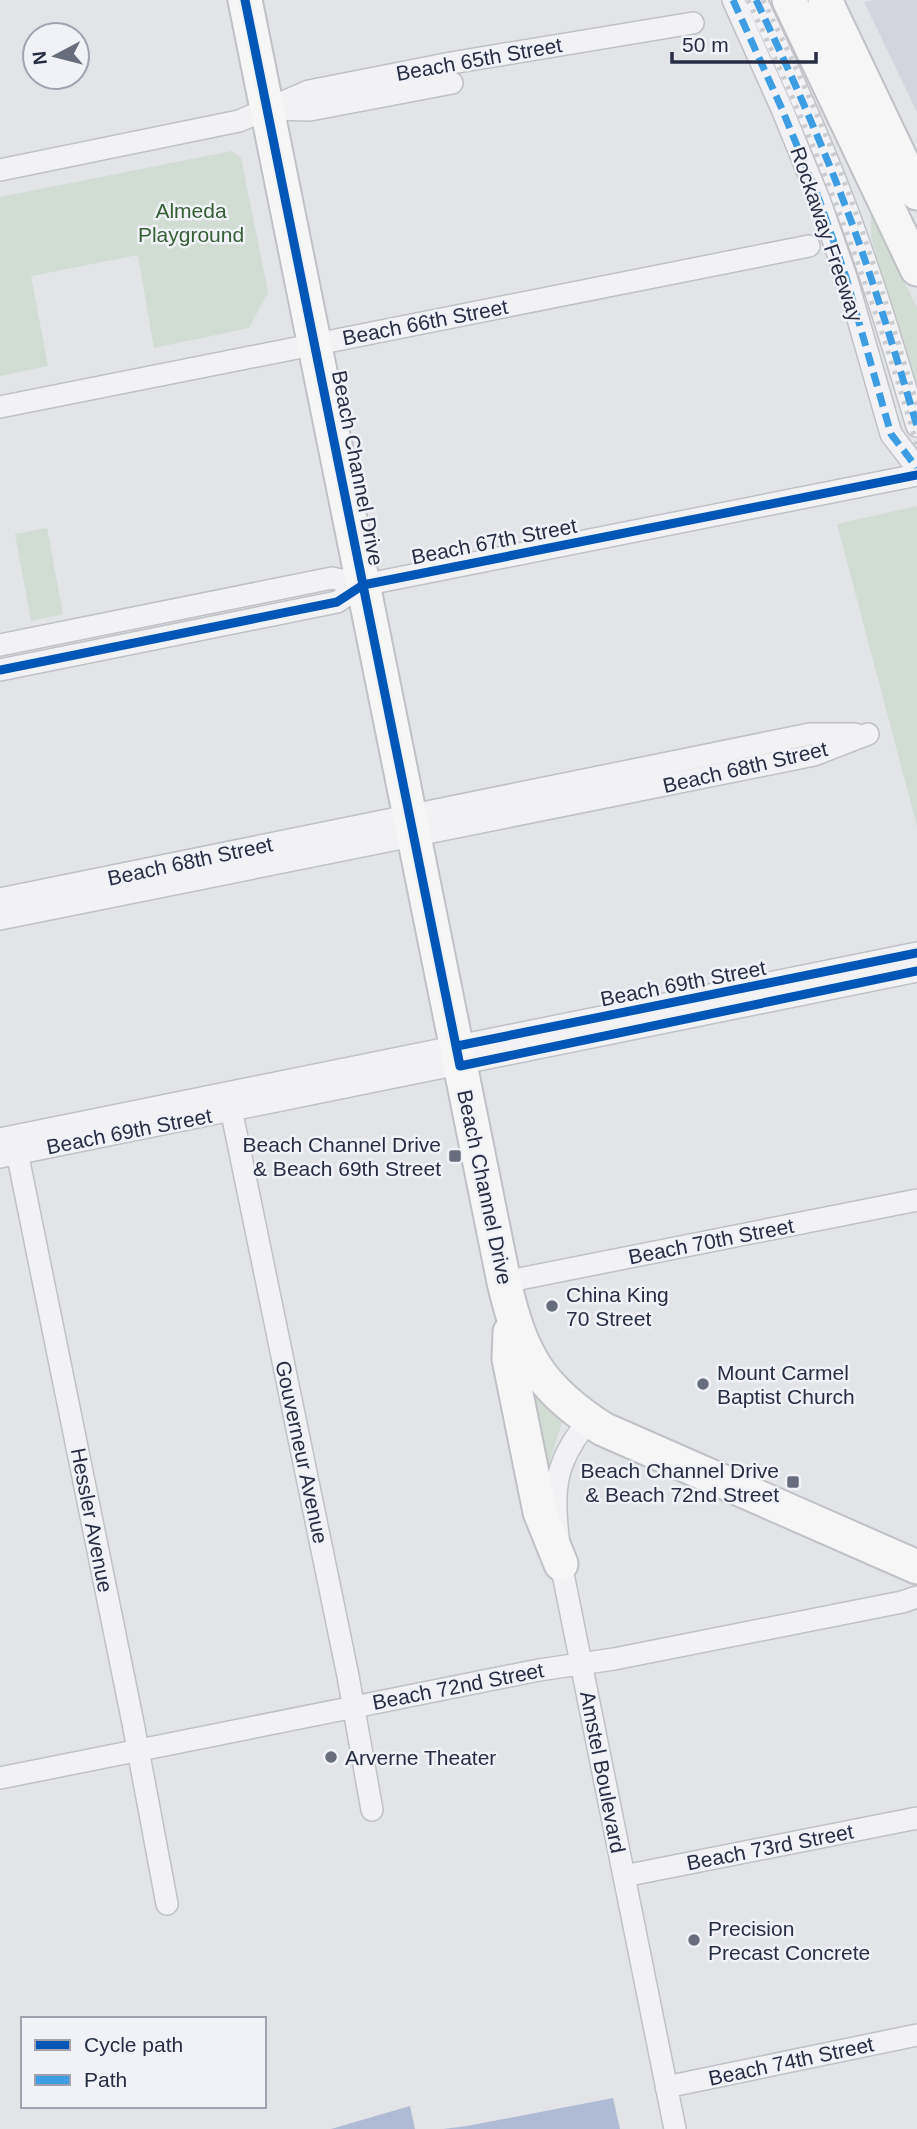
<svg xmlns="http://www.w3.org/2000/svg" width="917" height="2129" font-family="Helvetica,sans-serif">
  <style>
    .built { fill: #d2d5dd }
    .green { fill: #d1dcd3 }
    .water { fill: #afbbd5 }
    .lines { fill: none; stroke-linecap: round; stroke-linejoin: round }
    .street-casing { stroke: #bfc1c6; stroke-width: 24 }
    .primary-casing { stroke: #bfc1c6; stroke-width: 37 }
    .street { stroke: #f2f2f4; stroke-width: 21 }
    .primary { stroke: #f6f6f7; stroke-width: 33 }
    .rail { stroke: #cbcccf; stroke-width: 5; stroke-dasharray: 3.5 7; stroke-linecap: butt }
    .quiet { stroke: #3d9de3; stroke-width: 7; stroke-dasharray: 14 7; stroke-linecap: butt }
    .cycleway-casing { stroke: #f0f2f7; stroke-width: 13 }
    .cycleway { stroke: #0057b8; stroke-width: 9 }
    .poi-dot { fill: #686d7d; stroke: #f0f2f7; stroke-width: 2.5 }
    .labels { text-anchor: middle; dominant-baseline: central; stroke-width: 5; stroke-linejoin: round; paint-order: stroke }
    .street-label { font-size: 21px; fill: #272d43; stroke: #f0f2f7 }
    .park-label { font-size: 21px; fill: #356034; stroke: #f0f2f7 }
    .poi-label { font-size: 21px; fill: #272d43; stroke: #f0f2f7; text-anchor: start }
  </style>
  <rect width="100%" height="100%" fill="#e2e4e8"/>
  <path class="built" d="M875,0H917V112L864,2Z"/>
  <path class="green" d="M232,151L241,158L268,292L249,328L154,348L138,255L31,276L48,366L0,376V197Z
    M871,215L917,308V384L871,238Z
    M917,506V826L837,524Z
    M47,528L63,614L31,621L15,534Z
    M520,1372L563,1419L545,1478Z"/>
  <path class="water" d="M613,2098L620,2129H443L467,2126Z
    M410,2106L415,2129H331Z"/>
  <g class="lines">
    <defs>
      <path id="street" d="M733,0L782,109L820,202L846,277L891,434L917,468
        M756,0C787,65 816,130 842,197C871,272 894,349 917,426
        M273,109L310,110L452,83
        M0,170L239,121L309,91L451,63L693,23
        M0,407L809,246
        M0,645L332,578L363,585
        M0,670L337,602L363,585L917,475
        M0,899L810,734H855
        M0,919L814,755L868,734
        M229,1099L348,1676L372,1810
        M0,1139L917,953
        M15,1142L133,1723L167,1904
        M0,1157L917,971
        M504,1282L917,1200
        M589,1420C579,1433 569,1446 563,1462C550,1493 558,1531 561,1564L675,2129
        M0,1778L539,1670L614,1659L902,1602L917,1597
        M624,1876L917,1818
        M666,2087L917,2035"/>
      <path id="primary" d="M245,0L504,1282C521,1355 539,1388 603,1429L917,1567
        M789,0L917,269
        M825,0L917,193
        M510,1332L509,1359L540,1512L561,1564"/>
    </defs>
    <use href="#street" class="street-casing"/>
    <use href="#primary" class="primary-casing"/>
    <use href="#street" class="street"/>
    <use href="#primary" class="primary"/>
    <path class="rail" d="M748,0C818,146 872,291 917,446
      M763,0C786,46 808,93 828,141C864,227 890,316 917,405"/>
    <path class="quiet" d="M733,0L782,109L820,202L846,277L891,434L917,468
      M756,0C787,65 816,130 842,197C871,272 894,349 917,426"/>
    <defs>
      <path id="cycleway" d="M245,0L460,1066L917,971
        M0,670L337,602L363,585L917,475
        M457,1046L917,953"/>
    </defs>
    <use href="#cycleway" class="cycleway-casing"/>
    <use href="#cycleway" class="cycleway"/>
  </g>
  <g class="poi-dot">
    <rect x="448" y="1149" width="14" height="14" rx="3.5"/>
    <circle cx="552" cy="1306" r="7"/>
    <circle cx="703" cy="1384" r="7"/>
    <rect x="786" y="1475" width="14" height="14" rx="3.5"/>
    <circle cx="331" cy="1757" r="7"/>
    <circle cx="694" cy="1940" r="7"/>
  </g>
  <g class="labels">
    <g class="street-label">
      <text transform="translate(479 59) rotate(-10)">Beach 65th Street</text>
      <text transform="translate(827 234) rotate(71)">Rockaway Freeway</text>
      <text transform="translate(425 322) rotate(-11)">Beach 66th Street</text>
      <text transform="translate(358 468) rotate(79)">Beach Channel Drive</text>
      <text transform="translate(494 541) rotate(-11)">Beach 67th Street</text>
      <text transform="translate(745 767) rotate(-13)">Beach 68th Street</text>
      <text transform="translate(190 861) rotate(-12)">Beach 68th Street</text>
      <text transform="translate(683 983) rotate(-11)">Beach 69th Street</text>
      <text transform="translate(129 1131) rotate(-11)">Beach 69th Street</text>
      <text transform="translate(485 1187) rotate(78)">Beach Channel Drive</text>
      <text transform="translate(711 1241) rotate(-11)">Beach 70th Street</text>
      <text transform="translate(302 1452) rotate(78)">Gouverneur Avenue</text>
      <text transform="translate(92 1520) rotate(79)">Hessler Avenue</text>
      <text transform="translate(458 1686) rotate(-11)">Beach 72nd Street</text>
      <text transform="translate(603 1772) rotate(79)">Amstel Boulevard</text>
      <text transform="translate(770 1847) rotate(-11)">Beach 73rd Street</text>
      <text transform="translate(791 2061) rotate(-12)">Beach 74th Street</text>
    </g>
    <g class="park-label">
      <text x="191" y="210">Almeda<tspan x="191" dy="24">Playground</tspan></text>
    </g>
    <g class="poi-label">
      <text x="441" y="1144" text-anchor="end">Beach Channel Drive<tspan x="441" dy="24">&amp; Beach 69th Street</tspan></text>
      <text x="566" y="1294">China King<tspan x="566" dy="24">70 Street</tspan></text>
      <text x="717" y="1372">Mount Carmel<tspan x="717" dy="24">Baptist Church</tspan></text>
      <text x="779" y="1470" text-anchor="end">Beach Channel Drive<tspan x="779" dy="24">&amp; Beach 72nd Street</tspan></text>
      <text x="345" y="1757">Arverne Theater</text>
      <text x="708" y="1928">Precision<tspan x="708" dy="24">Precast Concrete</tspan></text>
    </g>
  </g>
  <rect x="21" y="2017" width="245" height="91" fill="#f0f2f7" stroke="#a0a3af" stroke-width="2"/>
  <rect x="35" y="2040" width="35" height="10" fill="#0057b8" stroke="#a0a3af" stroke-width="2"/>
  <text x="84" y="2052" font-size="21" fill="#272d43">Cycle path</text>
  <rect x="35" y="2075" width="35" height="10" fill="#3d9de3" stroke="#a0a3af" stroke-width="2"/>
  <text x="84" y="2087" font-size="21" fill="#272d43">Path</text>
  <g transform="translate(56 56) rotate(263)"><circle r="33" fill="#f0f2f7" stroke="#a0a3af" stroke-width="2"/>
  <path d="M0-5L12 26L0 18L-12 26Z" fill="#686d7d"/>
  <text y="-10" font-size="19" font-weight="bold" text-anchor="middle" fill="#272d43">N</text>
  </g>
  <path d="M672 52v10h144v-10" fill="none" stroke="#272d43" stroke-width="3.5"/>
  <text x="682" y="52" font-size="21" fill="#272d43" stroke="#f0f2f7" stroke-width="5" paint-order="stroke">50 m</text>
</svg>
